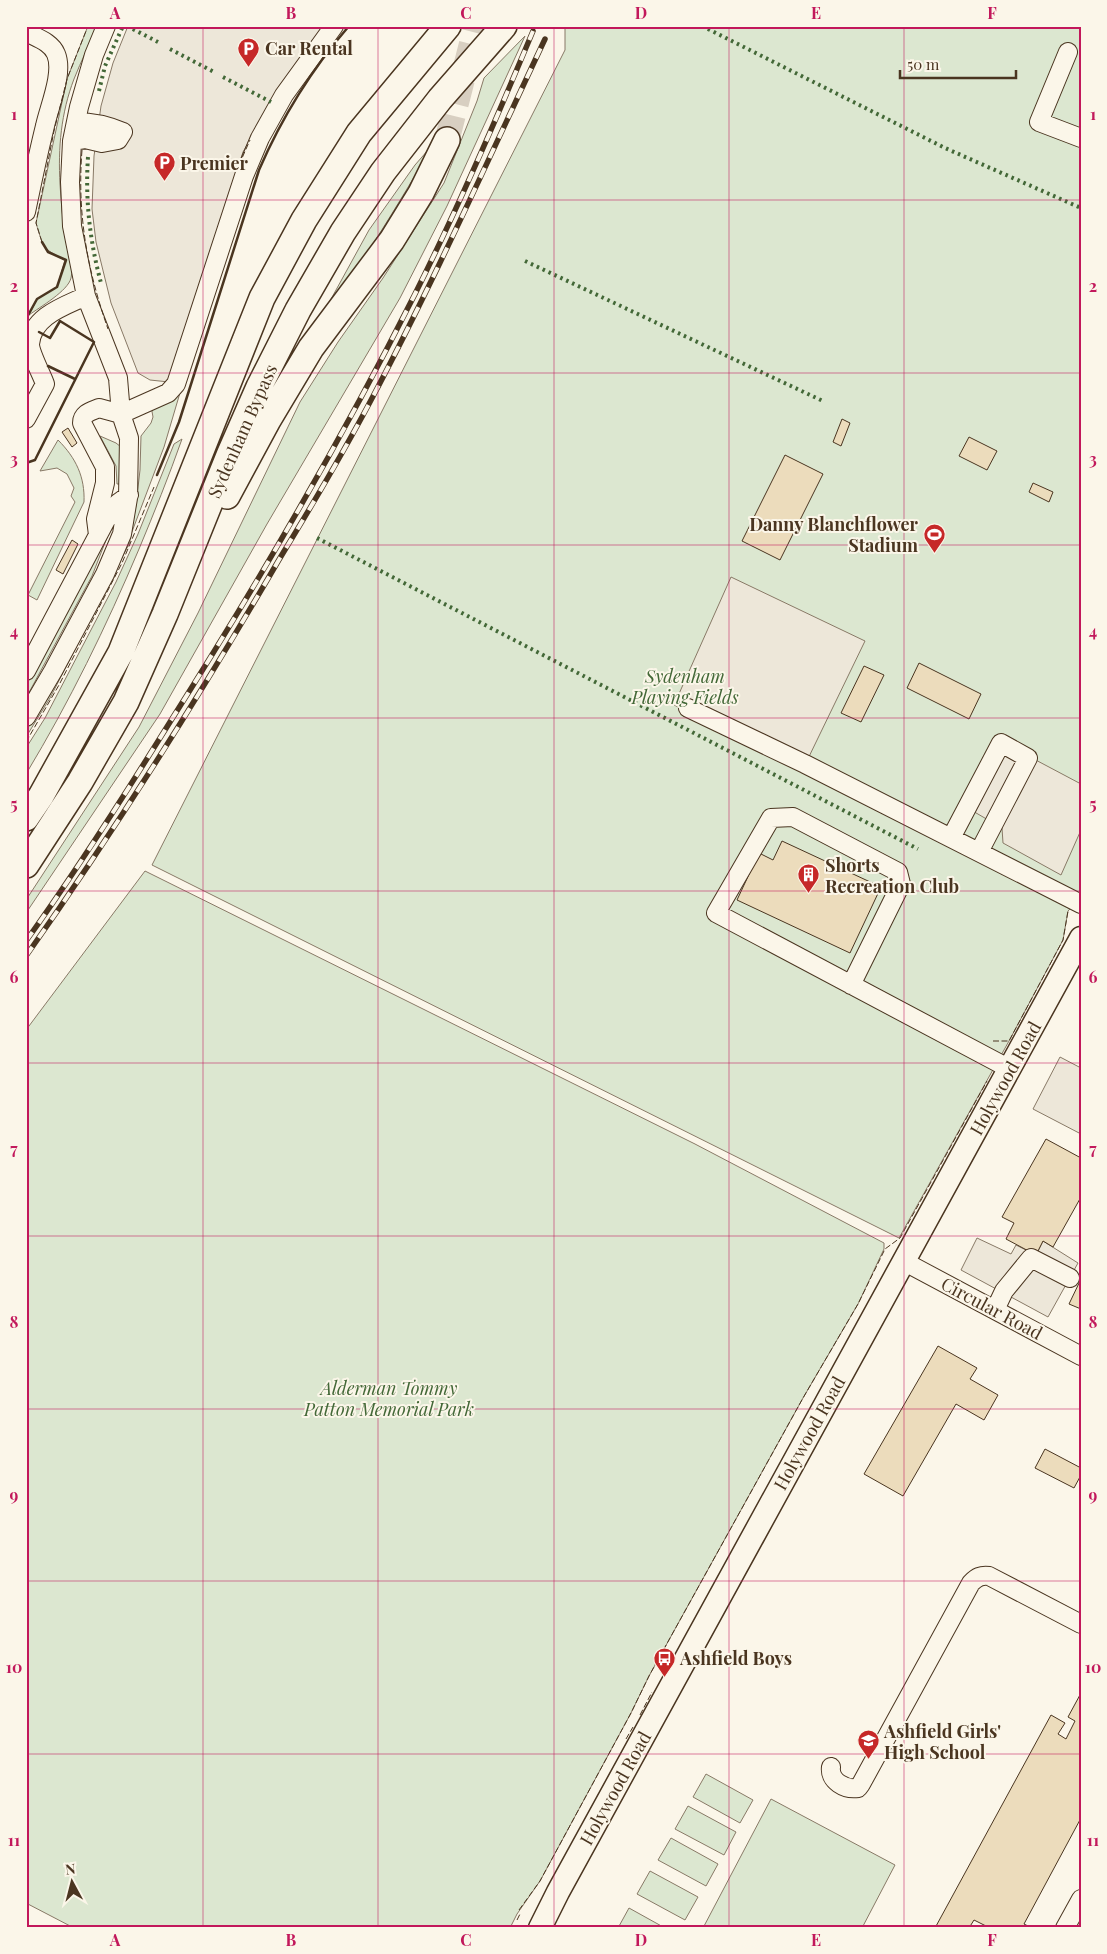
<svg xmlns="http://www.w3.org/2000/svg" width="1107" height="1954" font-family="'Playfair Display',serif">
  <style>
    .green { fill: #dce7d0; stroke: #887966 }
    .parking { fill: #ede7d9; stroke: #887966 }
    .building { fill: #ecdcbc; stroke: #4a3520 }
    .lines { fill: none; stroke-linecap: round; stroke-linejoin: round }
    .highway-tunnel { stroke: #d8cfc1; stroke-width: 25; stroke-dasharray: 25 12; stroke-linecap: butt }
    .minor-casing { stroke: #4a3520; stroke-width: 20 }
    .major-casing { stroke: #4a3520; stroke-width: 25 }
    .highway-casing { stroke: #4a3520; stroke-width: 28 }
    .minor { stroke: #fbf6e9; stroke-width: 18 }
    .major { stroke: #fbf6e9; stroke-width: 22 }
    .highway { stroke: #fbf6e9; stroke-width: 25 }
    .rail-casing { stroke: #4a3520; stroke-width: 5.5 }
    .rail { stroke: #fbf6e9; stroke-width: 4; stroke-dasharray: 11; stroke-linecap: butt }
    .hedge { stroke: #436837; stroke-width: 4; stroke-dasharray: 2.5 4; stroke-linecap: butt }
    .fence { stroke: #4a3520; stroke-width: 1; stroke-dasharray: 6 2.5; stroke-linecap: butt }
    .wall { stroke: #4a3520; stroke-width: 2.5 }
    .grid { fill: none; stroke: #c2185b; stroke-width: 1; stroke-opacity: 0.55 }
    .labels { text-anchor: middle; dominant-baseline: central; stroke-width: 4; stroke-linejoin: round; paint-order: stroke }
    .poi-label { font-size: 18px; font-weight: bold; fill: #4a3520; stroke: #fbf6e9; text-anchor: start }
    .street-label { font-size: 18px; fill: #4a3520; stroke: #fbf6e9 }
    .park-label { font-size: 18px; font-style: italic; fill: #436837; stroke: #fbf6e9 }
    .neatline { fill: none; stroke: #c2185b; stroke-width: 2 }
    .grid-label { font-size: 16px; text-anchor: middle; font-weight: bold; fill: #c2185b }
  </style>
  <rect width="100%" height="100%" fill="#fbf6e9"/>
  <path class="green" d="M88,26H97C90,44 81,61 74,79C61,113 58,148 60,184C61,203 63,222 66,241C68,253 74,266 71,278C68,291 40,307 29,315L37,299L57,287L65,260C42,248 44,249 36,223L67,79Z
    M565,26H1081V897L1068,911L1063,940L1009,1041L899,1238L152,865L565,50Z
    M525,36L447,206L400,298L267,524L160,714L26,913V900L139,727L198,613L300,402L338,342L383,278L444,183L477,101L484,78Z
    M435,142C397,206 359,270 314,330L369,230L415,165Z
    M182,386L164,447L130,537V542L50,698L26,737V730L48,698L130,538L136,505L140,470L141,436L151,423L153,417L151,406Z
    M100,436L116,443L121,447V482L119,484H117L116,466Z
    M182,439C169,476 154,513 139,549C106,627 70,701 26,774V748L45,718L116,582L138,534L174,444Z
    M58,440C76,458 85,477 84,502L37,600L28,595L75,502L71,496L74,488L67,474L57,468L40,471Z
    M108,535L92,576L26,698V682Z
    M145,871L695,1144L884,1243V1249L858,1304L803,1398L649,1676L631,1713L540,1881L517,1914L510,1928H74L26,1903V1030Z
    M706,1774L753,1800L740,1823L693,1797Z
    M771,1799L895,1865L862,1928H703Z
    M688,1806L736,1832L724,1855L675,1829Z
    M671,1838L718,1864L706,1886L658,1860Z
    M650,1871L698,1897L685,1920L637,1894Z
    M629,1908L665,1928H618Z"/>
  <path class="parking" d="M128,26H326L297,62L271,102L243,152L169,382L150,380L138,373L111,303L96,242L92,209L94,156L101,106L113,63Z
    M731,577L865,641L803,769L674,705Z
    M998,740L1081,784V830L1061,875L1003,843L1002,828L971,810Z
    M1060,1057L1081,1068V1134L1033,1109Z
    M977,1238L1011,1254L1016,1245L1036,1255L1043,1241L1078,1263L1048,1317L961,1270Z"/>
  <path class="building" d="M842,419L850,423L841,446L833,442Z
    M68,428L77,443L72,447L62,432Z
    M969,437L997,451L987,470L959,456Z
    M785,455L823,474L780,560L742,541Z
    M1033,483L1053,492L1049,502L1029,492Z
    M72,540L78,544L63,574L56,570Z
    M919,663L981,694L969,719L907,688Z
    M864,666L884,675L861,722L841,713Z
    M782,841L881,887L850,953L737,900L759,853L773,860Z
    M1046,1139L1081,1158V1197L1053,1247L1043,1241L1036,1255L1006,1239L1014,1223L1002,1217Z
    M1081,1279V1309L1069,1304Z
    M938,1346L977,1368L970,1379L998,1395L984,1420L956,1404L903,1496L864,1474Z
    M1045,1449L1081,1468V1475L1074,1488L1035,1468Z
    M1081,1693V1818L1024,1924L1032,1928H990L974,1920L969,1928H935L1051,1715L1065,1723L1058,1734L1066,1739L1075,1721L1068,1717Z"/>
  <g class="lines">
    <path class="highway-tunnel" d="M447,140L476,26"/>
    <defs>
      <path id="minor" d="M26,32C37,38 51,42 56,54C64,73 49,107 45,126C38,154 32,183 26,212
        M1068,52L1039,122L1081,138
        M76,122C93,122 107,125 123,132
        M72,141L85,139L102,143L118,140L123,132
        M26,419L45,384C42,375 30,353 30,344C32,316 65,306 86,296
        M98,535L96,519L105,483V467L82,423C82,413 92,411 99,408L121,414L168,393L176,384L244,176L260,138L284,95L334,26
        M26,671L106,520L118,503L129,495
        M688,708L805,764L1081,904
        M26,717L53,671L105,574L122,534L128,498L129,438L121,414L118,378L86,296L72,226L70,182L72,141L79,107L94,55L106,26
        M951,838L1001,743L1028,758L979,852
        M851,985L901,884L898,872L793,817L771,818L716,913L1010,1069
        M903,1261L1081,1356
        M995,1310L1004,1291L1031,1258L1070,1278
        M831,1767C829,1781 845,1790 858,1788L861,1784L971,1583C977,1577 981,1575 989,1576L1081,1624
        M1065,1928L1081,1899"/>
      <path id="major" d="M540,1928L558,1892L1081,938"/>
      <path id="highway" d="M227,496L268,420L311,348L392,240L421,193L447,140
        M26,818L41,796L121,652L262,298L304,220L359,133L448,26
        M26,865L80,782L126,702L165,614L230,453L259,387L298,310L343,232L383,172L440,99L504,26"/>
    </defs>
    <use href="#minor" class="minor-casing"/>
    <use href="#major" class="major-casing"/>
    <use href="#highway" class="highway-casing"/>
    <use href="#minor" class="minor"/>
    <use href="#major" class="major"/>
    <use href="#highway" class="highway"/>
    <defs>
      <path id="rail" d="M26,941C77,870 124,796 170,722C258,583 341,441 415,294C458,208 496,120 533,31
        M26,956C117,827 201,694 280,558C311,507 342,455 370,402C433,283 488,160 545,39"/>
    </defs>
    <use href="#rail" class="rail-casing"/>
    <use href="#rail" class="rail"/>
    <path class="hedge" d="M127,26L158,42
      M702,26L945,148L1081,208
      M170,49L214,72
      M223,77L271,102
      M99,91L105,66L123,26
      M88,157C85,200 90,242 101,283
      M525,261L825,402
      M317,538L918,849"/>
    <path class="fence" d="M82,150C77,214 87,269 108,329
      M239,165L250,140
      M42,242L36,223L54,131L67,79L88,26
      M26,742L59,685L122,563L154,487
      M993,1041H1009L1063,940L1068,911
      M640,1715L652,1692
      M626,1739L633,1727
      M519,1910L540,1881L631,1713L649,1676L803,1398L858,1304L885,1249L900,1238L987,1081
      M517,1920L520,1914"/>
    <path class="wall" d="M26,319L37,299L57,287L66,260L48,252L42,242
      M48,366L75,379
      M26,463L35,460L94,342L60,321L50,338L39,332
      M157,475L179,422L259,170C282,117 311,70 349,26"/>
  </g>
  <path class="grid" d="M203,26V1928M378,26V1928M554,26V1928M729,26V1928M904,26V1928M26,200H1081M26,373H1081M26,545H1081M26,718H1081M26,891H1081M26,1063H1081M26,1236H1081M26,1409H1081M26,1581H1081M26,1754H1081"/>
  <defs>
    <symbol id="parking-pin" viewBox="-11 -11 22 30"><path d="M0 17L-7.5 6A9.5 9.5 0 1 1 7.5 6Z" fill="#c62828" stroke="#fbf6e9"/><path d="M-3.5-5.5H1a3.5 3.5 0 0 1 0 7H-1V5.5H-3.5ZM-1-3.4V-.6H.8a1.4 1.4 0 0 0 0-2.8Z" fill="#fff"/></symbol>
    <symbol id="stadium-pin" viewBox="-11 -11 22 30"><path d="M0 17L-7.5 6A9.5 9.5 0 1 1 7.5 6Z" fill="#c62828" stroke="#fbf6e9"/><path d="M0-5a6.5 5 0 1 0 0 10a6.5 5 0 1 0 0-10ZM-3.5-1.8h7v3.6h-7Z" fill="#fff"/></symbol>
    <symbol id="building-pin" viewBox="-11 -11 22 30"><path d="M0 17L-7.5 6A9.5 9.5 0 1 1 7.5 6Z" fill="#c62828" stroke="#fbf6e9"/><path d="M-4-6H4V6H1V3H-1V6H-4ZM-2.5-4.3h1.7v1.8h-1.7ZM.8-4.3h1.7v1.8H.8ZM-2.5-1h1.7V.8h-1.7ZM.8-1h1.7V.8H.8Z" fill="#fff"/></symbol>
    <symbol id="bus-pin" viewBox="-11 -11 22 30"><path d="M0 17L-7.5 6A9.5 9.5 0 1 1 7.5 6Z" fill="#c62828" stroke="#fbf6e9"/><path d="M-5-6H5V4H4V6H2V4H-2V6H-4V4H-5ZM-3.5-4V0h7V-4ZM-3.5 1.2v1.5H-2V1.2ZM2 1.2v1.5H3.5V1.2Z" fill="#fff"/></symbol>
    <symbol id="school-pin" viewBox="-11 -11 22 30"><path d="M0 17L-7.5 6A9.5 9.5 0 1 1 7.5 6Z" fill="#c62828" stroke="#fbf6e9"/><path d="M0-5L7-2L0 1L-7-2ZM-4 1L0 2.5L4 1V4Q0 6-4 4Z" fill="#fff"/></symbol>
  </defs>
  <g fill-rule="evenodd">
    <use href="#parking-pin" x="236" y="36" width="25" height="34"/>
    <use href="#parking-pin" x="152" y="150" width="25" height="34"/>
    <use href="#stadium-pin" x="922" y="522" width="25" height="34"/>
    <use href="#building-pin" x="796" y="862" width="25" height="34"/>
    <use href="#bus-pin" x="652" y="1646" width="25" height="34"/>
    <use href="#school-pin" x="856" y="1728" width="25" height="34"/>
  </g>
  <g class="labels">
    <g class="poi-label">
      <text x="265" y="48">Car Rental</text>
      <text x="180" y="163">Premier</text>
      <text x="918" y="524" text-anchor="end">Danny Blanchflower<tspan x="918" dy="21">Stadium</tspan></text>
      <text x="825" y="865">Shorts<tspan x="825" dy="21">Recreation Club</tspan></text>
      <text x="680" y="1658">Ashfield Boys</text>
      <text x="884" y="1731">Ashfield Girls'<tspan x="884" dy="21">High School</tspan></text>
    </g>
    <g class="street-label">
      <text transform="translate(242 431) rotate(-66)">Sydenham Bypass</text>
      <text transform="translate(1005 1078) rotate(-61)">Holywood Road</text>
      <text transform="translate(992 1308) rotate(28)">Circular Road</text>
      <text transform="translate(809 1433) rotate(-61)">Holywood Road</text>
      <text transform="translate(615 1788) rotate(-61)">Holywood Road</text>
    </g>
    <g class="park-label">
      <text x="685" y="676">Sydenham<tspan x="685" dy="21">Playing Fields</tspan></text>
      <text x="389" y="1388">Alderman Tommy<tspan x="389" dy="21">Patton Memorial Park</tspan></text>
    </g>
  </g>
  <rect width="1107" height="1954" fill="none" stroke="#fbf6e9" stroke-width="55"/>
  <g transform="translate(72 1882) rotate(353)" stroke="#fbf6e9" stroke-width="4" paint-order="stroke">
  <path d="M0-4L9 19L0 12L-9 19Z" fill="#4a3520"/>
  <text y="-8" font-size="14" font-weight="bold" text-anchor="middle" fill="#4a3520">N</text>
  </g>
  <path d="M900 70v8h116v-8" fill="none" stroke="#4a3520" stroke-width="2.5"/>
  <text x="907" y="70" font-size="15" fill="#4a3520" stroke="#fbf6e9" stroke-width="4" paint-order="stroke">50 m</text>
  <rect x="28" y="28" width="1052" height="1898" class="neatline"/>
  <g class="grid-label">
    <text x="115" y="19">A</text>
    <text x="291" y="19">B</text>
    <text x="466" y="19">C</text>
    <text x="641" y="19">D</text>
    <text x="816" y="19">E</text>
    <text x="992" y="19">F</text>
    <text x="14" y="120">1</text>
    <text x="1093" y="120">1</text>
    <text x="14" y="292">2</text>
    <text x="1093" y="292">2</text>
    <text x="14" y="465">3</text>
    <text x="1093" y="465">3</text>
    <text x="14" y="637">4</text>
    <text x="1093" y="637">4</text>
    <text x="14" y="810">5</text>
    <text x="1093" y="810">5</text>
    <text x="14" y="983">6</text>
    <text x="1093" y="983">6</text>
    <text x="14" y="1155">7</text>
    <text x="1093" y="1155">7</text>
    <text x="14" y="1328">8</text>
    <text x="1093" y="1328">8</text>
    <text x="14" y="1501">9</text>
    <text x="1093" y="1501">9</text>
    <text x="14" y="1673">10</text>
    <text x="1093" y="1673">10</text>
    <text x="14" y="1846">11</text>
    <text x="1093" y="1846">11</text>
    <text x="115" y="1946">A</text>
    <text x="291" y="1946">B</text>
    <text x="466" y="1946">C</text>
    <text x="641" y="1946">D</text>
    <text x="816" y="1946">E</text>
    <text x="992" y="1946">F</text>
  </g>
</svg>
